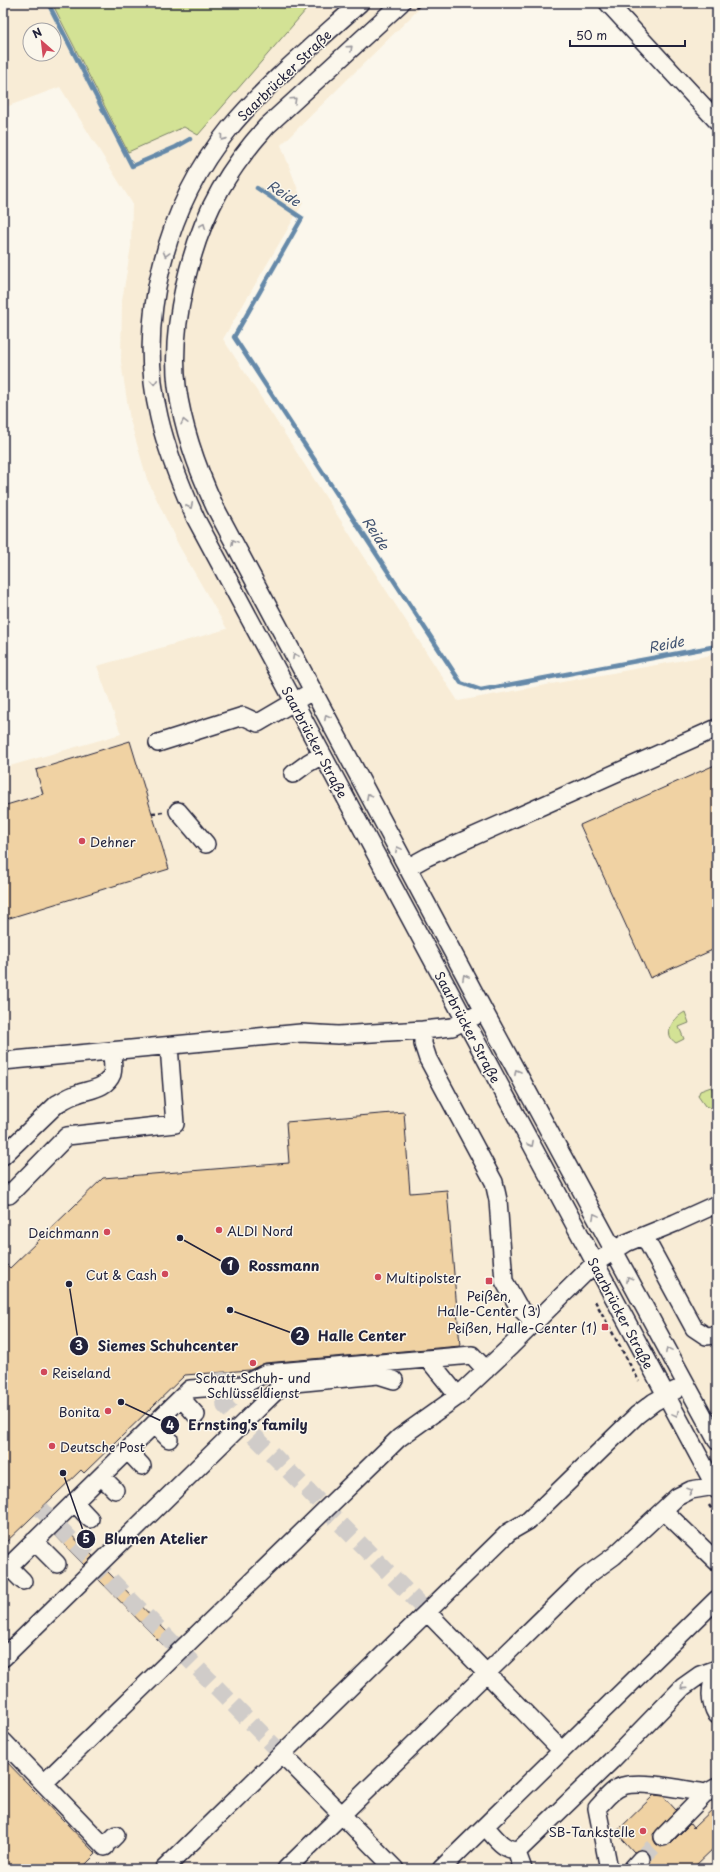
<svg xmlns="http://www.w3.org/2000/svg" width="720" height="1872" font-family="'Playpen Sans',sans-serif">
  <style>
    .built { fill: #f8ecd6; fill-rule: evenodd }
    .green { fill: #d3e295; stroke: #7a8268 }
    .lines { fill: none; stroke-linecap: round; stroke-linejoin: round }
    .stream { stroke: #6589a9; stroke-width: 4.5 }
    .building { fill: #f0d2a3; stroke: #22223b }
    .minor-tunnel { stroke: #d0ccc9; stroke-width: 17; stroke-dasharray: 17 8; stroke-linecap: butt }
    .minor-casing { stroke: #22223b; stroke-width: 20 }
    .path { stroke: #22223b; stroke-width: 2.5; stroke-dasharray: 4 3; stroke-linecap: butt }
    .minor { stroke: #fbf7ec; stroke-width: 17 }
    .oneway { stroke: #99979c }
    .poi-dot { fill: #d1495b; stroke: #fbf7ec; stroke-width: 1.5 }
    .labels { text-anchor: middle; dominant-baseline: central; stroke-width: 3; stroke-linejoin: round; paint-order: stroke }
    .street-label { font-size: 13px; fill: #22223b; stroke: #fbf7ec }
    .poi-label { font-size: 13px; fill: #22223b; stroke: #fbf7ec; text-anchor: start }
    .water-label { font-size: 14px; font-style: italic; fill: #445572; stroke: #fbf7ec }
    .leader { fill: none; stroke: #22223b; stroke-width: 1.5 }
    .callout-dot { fill: #22223b; stroke: #fbf7ec; stroke-width: 1.5 }
    .mark-label { font-size: 12px; text-anchor: middle; font-weight: bold; fill: #fff }
    .callout-label { font-size: 14px; text-anchor: middle; font-weight: bold; fill: #22223b; stroke: #fbf7ec; stroke-width: 3; stroke-linejoin: round; paint-order: stroke }
  </style>
  <rect width="100%" height="100%" fill="#fbf7ec"/>
  <filter id="ink" filterUnits="userSpaceOnUse"><feTurbulence type="fractalNoise" baseFrequency=".025" numOctaves="2"/><feDisplacementMap in="SourceGraphic" scale="8" xChannelSelector="R" yChannelSelector="G"/><feConvolveMatrix kernelMatrix="1 2 1 2 8 2 1 2 1" color-interpolation-filters="sRGB"/></filter>
  <g filter="url(#ink)">
    <path class="built" d="M3,3H425L281,145L303,203L223,339L458,701L717,654V1869H3V768L121,734L97,666L227,629L178,544L147,479L130,420L121,362L122,301L131,246L132,203L60,87L3,108ZM30,30H54V54H30Z
      M620,3H717V108Z"/>
    <path class="green" d="M52,3H312L198,135L184,127L128,152Z
      M685,1012L689,1023L679,1027L684,1039L676,1043C662,1034 673,1018 685,1012Z
      M711,1087L717,1098V1110L705,1106L698,1096L700,1091Z"/>
    <g class="lines">
      <path class="stream" d="M48,3L132,166L176,147L190,139
        M257,188L302,218L234,337L461,683L481,690L717,646"/>
    </g>
    <path class="building" d="M130,741L169,869L3,920V806L43,794L36,770Z
      M717,764V948L650,978L580,825Z
      M404,1112L410,1193L447,1190L460,1346L265,1363L250,1370L185,1375L84,1473L81,1470L3,1545V1261L10,1268L103,1178L289,1163L286,1122Z
      M63,1527L93,1556L84,1565L55,1535Z
      M107,1571L172,1637L163,1645L98,1579Z
      M3,1758L96,1854L81,1869H3Z
      M654,1795L663,1796L676,1810L653,1834L654,1840L656,1844L661,1847L670,1844L690,1824L693,1828L717,1805V1845L692,1869H651L648,1866L651,1861L648,1852L643,1849L634,1852L616,1832Z"/>
    <g class="lines">
      <path class="minor-tunnel" d="M222,1372L225,1406L427,1612
        M41,1509L282,1754
        M641,1859L663,1837"/>
      <defs>
        <path id="minor" d="M360,3C317,42 266,84 229,129C166,206 136,319 159,417C167,452 181,486 196,519L717,1490
          M401,3L267,126C249,146 233,167 220,190C190,243 170,326 177,386C183,430 197,468 215,507L484,1011L717,1441
          M608,3L717,121
          M158,743L243,716L258,723L304,696
          M293,774L308,763L322,755
          M178,811L206,844
          M407,868L427,857L717,728
          M475,1016L452,1027L423,1030V1044L428,1059L494,1182L498,1200L504,1281L518,1306L535,1323
          M3,1061L301,1033L338,1035L423,1030
          M3,1156L57,1104C64,1100 70,1096 77,1094C90,1089 106,1089 112,1074C114,1067 112,1059 112,1052
          M9,1195L67,1136L175,1124L169,1046
          M644,1236L694,1328L706,1336L717,1335
          M428,1359L458,1396
          M181,1398L196,1415
          M154,1424L169,1439
          M127,1450L142,1466
          M101,1476L115,1490
          M74,1502L90,1519
          M663,1510L717,1562
          M34,1541L57,1564
          M8,1566L23,1581
          M3,1572L190,1389L243,1385L266,1373L472,1355L486,1370
          M427,1612L562,1751
          M3,1658L278,1389L294,1383L378,1375L394,1380
          M717,1670C710,1685 708,1700 717,1715
          M3,1741L105,1847
          M282,1754L395,1869
          M44,1783L399,1438L458,1396L511,1346L595,1263L626,1243L675,1223L717,1204
          M485,1826C494,1836 506,1855 521,1848L611,1761L683,1687L700,1675L717,1669
          M663,1837L706,1793L717,1787
          M110,1841L116,1835
          M516,1850L523,1869
          M164,1869L509,1532L528,1521L637,1415L654,1402L676,1390
          M286,1869L585,1577L614,1556L677,1497L691,1490L715,1486
          M441,1869L717,1599
          M609,1869L597,1808C604,1801 612,1789 623,1786C642,1780 685,1790 706,1793
          M632,1869L641,1859"/>
      </defs>
      <use href="#minor" class="minor-casing"/>
      <path class="path" d="M416,8L422,3
        M152,813L164,812
        M595,1301L639,1381
        M709,1505L717,1518"/>
      <use href="#minor" class="minor"/>
    </g>
    <defs><path id="oneway-chevron" d="M-2-3.5L2.5 0L-2 3.5" fill="none" stroke-width="1.6" stroke-linecap="round" stroke-linejoin="round"/></defs>
    <g class="oneway">
      <use href="#oneway-chevron" transform="translate(350 48) rotate(-42)"/>
      <use href="#oneway-chevron" transform="translate(294 100) rotate(-43)"/>
      <use href="#oneway-chevron" transform="translate(223 138) rotate(127)"/>
      <use href="#oneway-chevron" transform="translate(203 226) rotate(-68)"/>
      <use href="#oneway-chevron" transform="translate(166 254) rotate(105)"/>
      <use href="#oneway-chevron" transform="translate(154 382) rotate(86)"/>
      <use href="#oneway-chevron" transform="translate(184 422) rotate(-103)"/>
      <use href="#oneway-chevron" transform="translate(190 506) rotate(65)"/>
      <use href="#oneway-chevron" transform="translate(234 542) rotate(-118)"/>
      <use href="#oneway-chevron" transform="translate(295 656) rotate(-118)"/>
      <use href="#oneway-chevron" transform="translate(327 717) rotate(-118)"/>
      <use href="#oneway-chevron" transform="translate(369 796) rotate(-118)"/>
      <use href="#oneway-chevron" transform="translate(398 849) rotate(-118)"/>
      <use href="#oneway-chevron" transform="translate(465 977) rotate(-118)"/>
      <use href="#oneway-chevron" transform="translate(517 1072) rotate(-119)"/>
      <use href="#oneway-chevron" transform="translate(531 1144) rotate(62)"/>
      <use href="#oneway-chevron" transform="translate(595 1216) rotate(-118)"/>
      <use href="#oneway-chevron" transform="translate(629 1279) rotate(-119)"/>
      <use href="#oneway-chevron" transform="translate(668 1350) rotate(-118)"/>
      <use href="#oneway-chevron" transform="translate(676 1414) rotate(62)"/>
      <use href="#oneway-chevron" transform="translate(690 1491) rotate(-19)"/>
      <use href="#oneway-chevron" transform="translate(683 1687) rotate(139)"/>
    </g>
  </g>
  <g class="poi-dot">
    <circle cx="82" cy="841" r="4"/>
    <circle cx="219" cy="1230" r="4"/>
    <circle cx="107" cy="1232" r="4"/>
    <circle cx="165" cy="1274" r="4"/>
    <circle cx="378" cy="1277" r="4"/>
    <rect x="485" y="1277" width="8" height="8" rx="2"/>
    <rect x="601" y="1323" width="8" height="8" rx="2"/>
    <circle cx="253" cy="1363" r="4"/>
    <circle cx="44" cy="1372" r="4"/>
    <circle cx="108" cy="1411" r="4"/>
    <circle cx="52" cy="1446" r="4"/>
    <circle cx="643" cy="1831" r="4"/>
  </g>
  <g class="labels">
    <g class="street-label">
      <text transform="translate(284 75) rotate(-44)">Saarbrücker Straße</text>
      <text transform="translate(315 742) rotate(62)">Saarbrücker Straße</text>
      <text transform="translate(468 1027) rotate(62)">Saarbrücker Straße</text>
      <text transform="translate(621 1313) rotate(62)">Saarbrücker Straße</text>
    </g>
    <g class="poi-label">
      <text x="90" y="841">Dehner</text>
      <text x="227" y="1230">ALDI Nord</text>
      <text x="99" y="1232" text-anchor="end">Deichmann</text>
      <text x="157" y="1274" text-anchor="end">Cut &amp; Cash</text>
      <text x="386" y="1277">Multipolster</text>
      <text x="489" y="1295" text-anchor="middle">Peißen,<tspan x="489" dy="15">Halle-Center (3)</tspan></text>
      <text x="597" y="1327" text-anchor="end">Peißen, Halle-Center (1)</text>
      <text x="52" y="1372">Reiseland</text>
      <text x="253" y="1377" text-anchor="middle">Schatt Schuh- und<tspan x="253" dy="15">Schlüsseldienst</tspan></text>
      <text x="100" y="1411" text-anchor="end">Bonita</text>
      <text x="60" y="1446">Deutsche Post</text>
      <text x="635" y="1831" text-anchor="end">SB-Tankstelle</text>
    </g>
    <g class="water-label">
      <text transform="translate(284 193) rotate(33)">Reide</text>
      <text transform="translate(376 533) rotate(57)">Reide</text>
      <text transform="translate(666 644) rotate(-11)">Reide</text>
    </g>
  </g>
  <path class="leader" d="M180 1238L230 1266M230 1310L300 1336M69 1284L79 1346M121 1402L170 1425M63 1473L86 1539"/>
  <g class="callout-dot">
    <circle cx="180" cy="1238" r="4"/>
    <circle cx="230" cy="1310" r="4"/>
    <circle cx="69" cy="1284" r="4"/>
    <circle cx="121" cy="1402" r="4"/>
    <circle cx="63" cy="1473" r="4"/>
    <circle cx="230" cy="1266" r="10"/>
    <circle cx="300" cy="1336" r="10"/>
    <circle cx="79" cy="1346" r="10"/>
    <circle cx="170" cy="1425" r="10"/>
    <circle cx="86" cy="1539" r="10"/>
  </g>
  <g class="mark-label">
    <text x="230" y="1270">1</text>
    <text x="300" y="1340">2</text>
    <text x="79" y="1350">3</text>
    <text x="170" y="1430">4</text>
    <text x="86" y="1543">5</text>
  </g>
  <g class="callout-label">
    <text x="284" y="1271">Rossmann</text>
    <text x="362" y="1341">Halle Center</text>
    <text x="168" y="1351">Siemes Schuhcenter</text>
    <text x="248" y="1430">Ernsting's family</text>
    <text x="156" y="1544">Blumen Atelier</text>
  </g>
  <rect width="720" height="1872" fill="none" stroke="#fbf7ec" stroke-width="16"/>
  <rect x="8" y="8" width="704" height="1856" fill="none" stroke="#22223b" stroke-width="1.5" filter="url(#ink)"/>
  <g transform="translate(42 42) rotate(332)"><circle r="19" fill="#fbf7ec" stroke="#a4a2a5"/>
  <path d="M0-3L7 15L0 10L-7 15Z" fill="#d1495b"/>
  <text y="-6" font-size="11" font-weight="bold" text-anchor="middle" fill="#22223b">N</text>
  </g>
  <path d="M570 40v6h115v-6" fill="none" stroke="#22223b" stroke-width="2"/>
  <text x="576" y="40" font-size="12" fill="#22223b" stroke="#fbf7ec" stroke-width="3" paint-order="stroke">50 m</text>
</svg>
